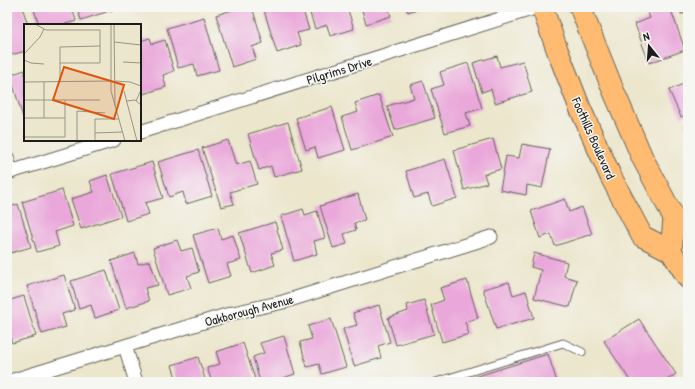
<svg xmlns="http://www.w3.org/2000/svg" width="695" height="389" font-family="'Patrick Hand',sans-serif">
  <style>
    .building { fill: #eaa7da }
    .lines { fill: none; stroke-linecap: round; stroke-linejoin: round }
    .service-casing { stroke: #64635a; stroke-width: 9 }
    .minor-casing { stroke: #64635a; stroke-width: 15 }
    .primary-casing { stroke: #64635a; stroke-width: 23 }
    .service { stroke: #fff; stroke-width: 7 }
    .minor { stroke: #fff; stroke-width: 13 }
    .primary { stroke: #febb71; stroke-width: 21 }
    .labels { text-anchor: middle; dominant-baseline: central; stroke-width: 3; stroke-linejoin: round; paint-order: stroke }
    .street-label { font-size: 13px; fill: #1c1c1c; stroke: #f6f6f2 }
    .inset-road { fill: none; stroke: #989586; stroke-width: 1 }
    .view { fill: #de560d; fill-opacity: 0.15; stroke: #de560d; stroke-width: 2 }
    .inset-edge { fill: none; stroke: #1c1c1c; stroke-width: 2 }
  </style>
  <rect width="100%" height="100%" fill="#f6f6f2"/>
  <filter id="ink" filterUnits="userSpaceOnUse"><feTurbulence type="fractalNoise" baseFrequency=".025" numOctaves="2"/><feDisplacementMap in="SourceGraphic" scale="8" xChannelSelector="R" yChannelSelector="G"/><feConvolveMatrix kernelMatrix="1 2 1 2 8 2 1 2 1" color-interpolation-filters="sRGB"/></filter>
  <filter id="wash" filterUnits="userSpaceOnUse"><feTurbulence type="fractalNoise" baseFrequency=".012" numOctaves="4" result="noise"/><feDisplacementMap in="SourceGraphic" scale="16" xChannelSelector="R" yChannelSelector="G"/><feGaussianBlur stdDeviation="0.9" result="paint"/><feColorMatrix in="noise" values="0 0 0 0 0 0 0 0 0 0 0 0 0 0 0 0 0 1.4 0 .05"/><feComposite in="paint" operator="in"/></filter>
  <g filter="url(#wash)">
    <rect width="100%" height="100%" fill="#ebe6cc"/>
    <g id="blocks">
      <path class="building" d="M7,7H22L28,25H25V51L7,56Z
        M33,7H72L76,21L62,25H39Z
        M77,7H122L81,20Z
        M242,7H252L263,43L252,47L256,59L232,67L216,15Z
        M263,7H302L309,30L297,33L301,45L277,53Z
        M308,7H347L354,29L330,36L327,25L315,29Z
        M361,7H388L391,16L366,24Z
        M406,7H423L408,12Z
        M647,7H670L685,50L649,63L635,24L650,18L646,8Z
        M680,7H688V19L686,13L681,14Z
        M204,17L219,70L197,76L194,64L178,68L167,28Z
        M150,38L152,44L165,40L174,71L163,75L166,87L143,94L140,85V41Z
        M497,56L500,67L523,61L532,92L495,103L491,89L482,92L473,63Z
        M468,63L482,108L466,113L470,126L445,133L431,89L444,85L440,72Z
        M25,70V124L10,75Z
        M423,81L435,118L395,130L387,106L414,98L410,85Z
        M688,82V114L681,117L669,90Z
        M379,95L393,137L352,150L342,117L358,112L355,103Z
        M332,107L345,150L318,158L315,147L306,150L296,118Z
        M688,121V132L684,123Z
        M288,122L302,169L274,177L271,166L259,170L248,134Z
        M493,139L501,169L484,174L487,183L464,190L454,150Z
        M228,140L236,165L250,161L257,184L230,192L234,204L221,207L202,148Z
        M522,144L550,149L542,188L527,185L526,195L500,190L506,156L519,158Z
        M198,150L212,196L186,204L183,192L169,197L158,162Z
        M445,159L457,198L432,206L428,194L414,198L406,171Z
        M152,162L163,198L145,203L149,214L126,221L112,174Z
        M107,175L121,216L81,229L71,199L94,192L90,181Z
        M62,190L73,226L55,232L59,246L37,252L22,202Z
        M358,194L365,220L354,223L356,230L344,234L347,244L333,248L320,206Z
        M565,199L569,212L582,207L592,234L555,246L551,234L540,238L531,211Z
        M18,204L31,247L7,254V208Z
        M303,209L305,215L317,211L325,238L314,241L317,254L294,261L281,216Z
        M275,222L283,250L271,253L275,265L252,273L239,233Z
        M218,228L221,239L233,235L241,260L227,264L231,276L208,283L193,235Z
        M177,240L181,251L192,248L199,272L187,276L191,288L167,295L153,248Z
        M135,253L138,264L150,261L158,285L145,288L149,301L126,308L111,261Z
        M534,253L567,262L564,276L577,280L570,307L534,298L541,270L531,267Z
        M106,270L119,310L95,318L91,305L79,309L71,281Z
        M64,275L75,310L62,314L66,327L42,334L27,286Z
        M467,280L478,318L465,322L469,334L442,342L431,305L444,300L440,288Z
        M509,282L513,295L526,291L534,318L496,329L483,289Z
        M24,296L36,336L12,343L8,331H7V301Z
        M424,300L434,334L396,345L388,318L408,311L407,305Z
        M379,305L390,342L378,346L381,358L354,366L343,329L357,325L353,313Z
        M331,319L346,367L322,374L319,364L307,367L300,342L312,339L308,326Z
        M639,319L676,374L664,382H631L604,341Z
        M284,336L295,374L271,382H260L253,357L264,353L260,343Z
        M243,343L255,379L244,382H212L207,368L220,364L216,352Z
        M548,354L557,382H458Z
        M198,357L206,382H163L176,378L172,365Z"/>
    </g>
  </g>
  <g filter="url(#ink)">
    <use href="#blocks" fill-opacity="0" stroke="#64635a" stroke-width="1"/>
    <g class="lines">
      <defs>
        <path id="service" d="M436,382L563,343L582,352"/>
        <path id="minor" d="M140,132L538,7
          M7,157L11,172
          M7,173L114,140
          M125,346L136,382
          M7,382L233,313L283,302L491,237"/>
        <path id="primary" d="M542,7L558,52L580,108L611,177L642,236L671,251L688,278
          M580,7L614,92L642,157L674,218L671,251"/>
      </defs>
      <use href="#service" class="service-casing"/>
      <use href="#minor" class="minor-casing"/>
      <use href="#primary" class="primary-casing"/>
      <use href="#service" class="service"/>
      <use href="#minor" class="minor"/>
      <use href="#primary" class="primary"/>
    </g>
  </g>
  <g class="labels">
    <g class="street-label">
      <text transform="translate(339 70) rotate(-17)">Pilgrims Drive</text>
      <text transform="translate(594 138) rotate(66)">Foothills Boulevard</text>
      <text transform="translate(249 310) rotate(-15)">Oakborough Avenue</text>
    </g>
  </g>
  <g transform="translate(24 24)">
    <rect width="117" height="117" fill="#ebe6cc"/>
    <path class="inset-road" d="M11,0L22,6H76V39H36M87,0V67L101,117M90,0L91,82M90,18L117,21M0,30L16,13L20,5M0,36L7,39L20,40M99,38L117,39M91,57L106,58L117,62M0,58L87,57M36,58V23L76,22M100,67L113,117M0,76H76M102,77L111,76L117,81M112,77L117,66M0,94H41M20,94V58M71,109L98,108M0,113H41V76M53,117V87L81,89M71,117V95H95"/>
    <path class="view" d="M40,43L100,61L90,95L29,76Z"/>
    <rect width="117" height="117" class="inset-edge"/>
  </g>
  <rect width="695" height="389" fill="none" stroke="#f6f6f2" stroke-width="24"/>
  <g transform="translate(649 46) rotate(343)" stroke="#f6f6f2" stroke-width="3" paint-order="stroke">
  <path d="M0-3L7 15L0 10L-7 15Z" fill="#1c1c1c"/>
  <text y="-6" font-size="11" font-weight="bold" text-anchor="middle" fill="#1c1c1c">N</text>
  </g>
</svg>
